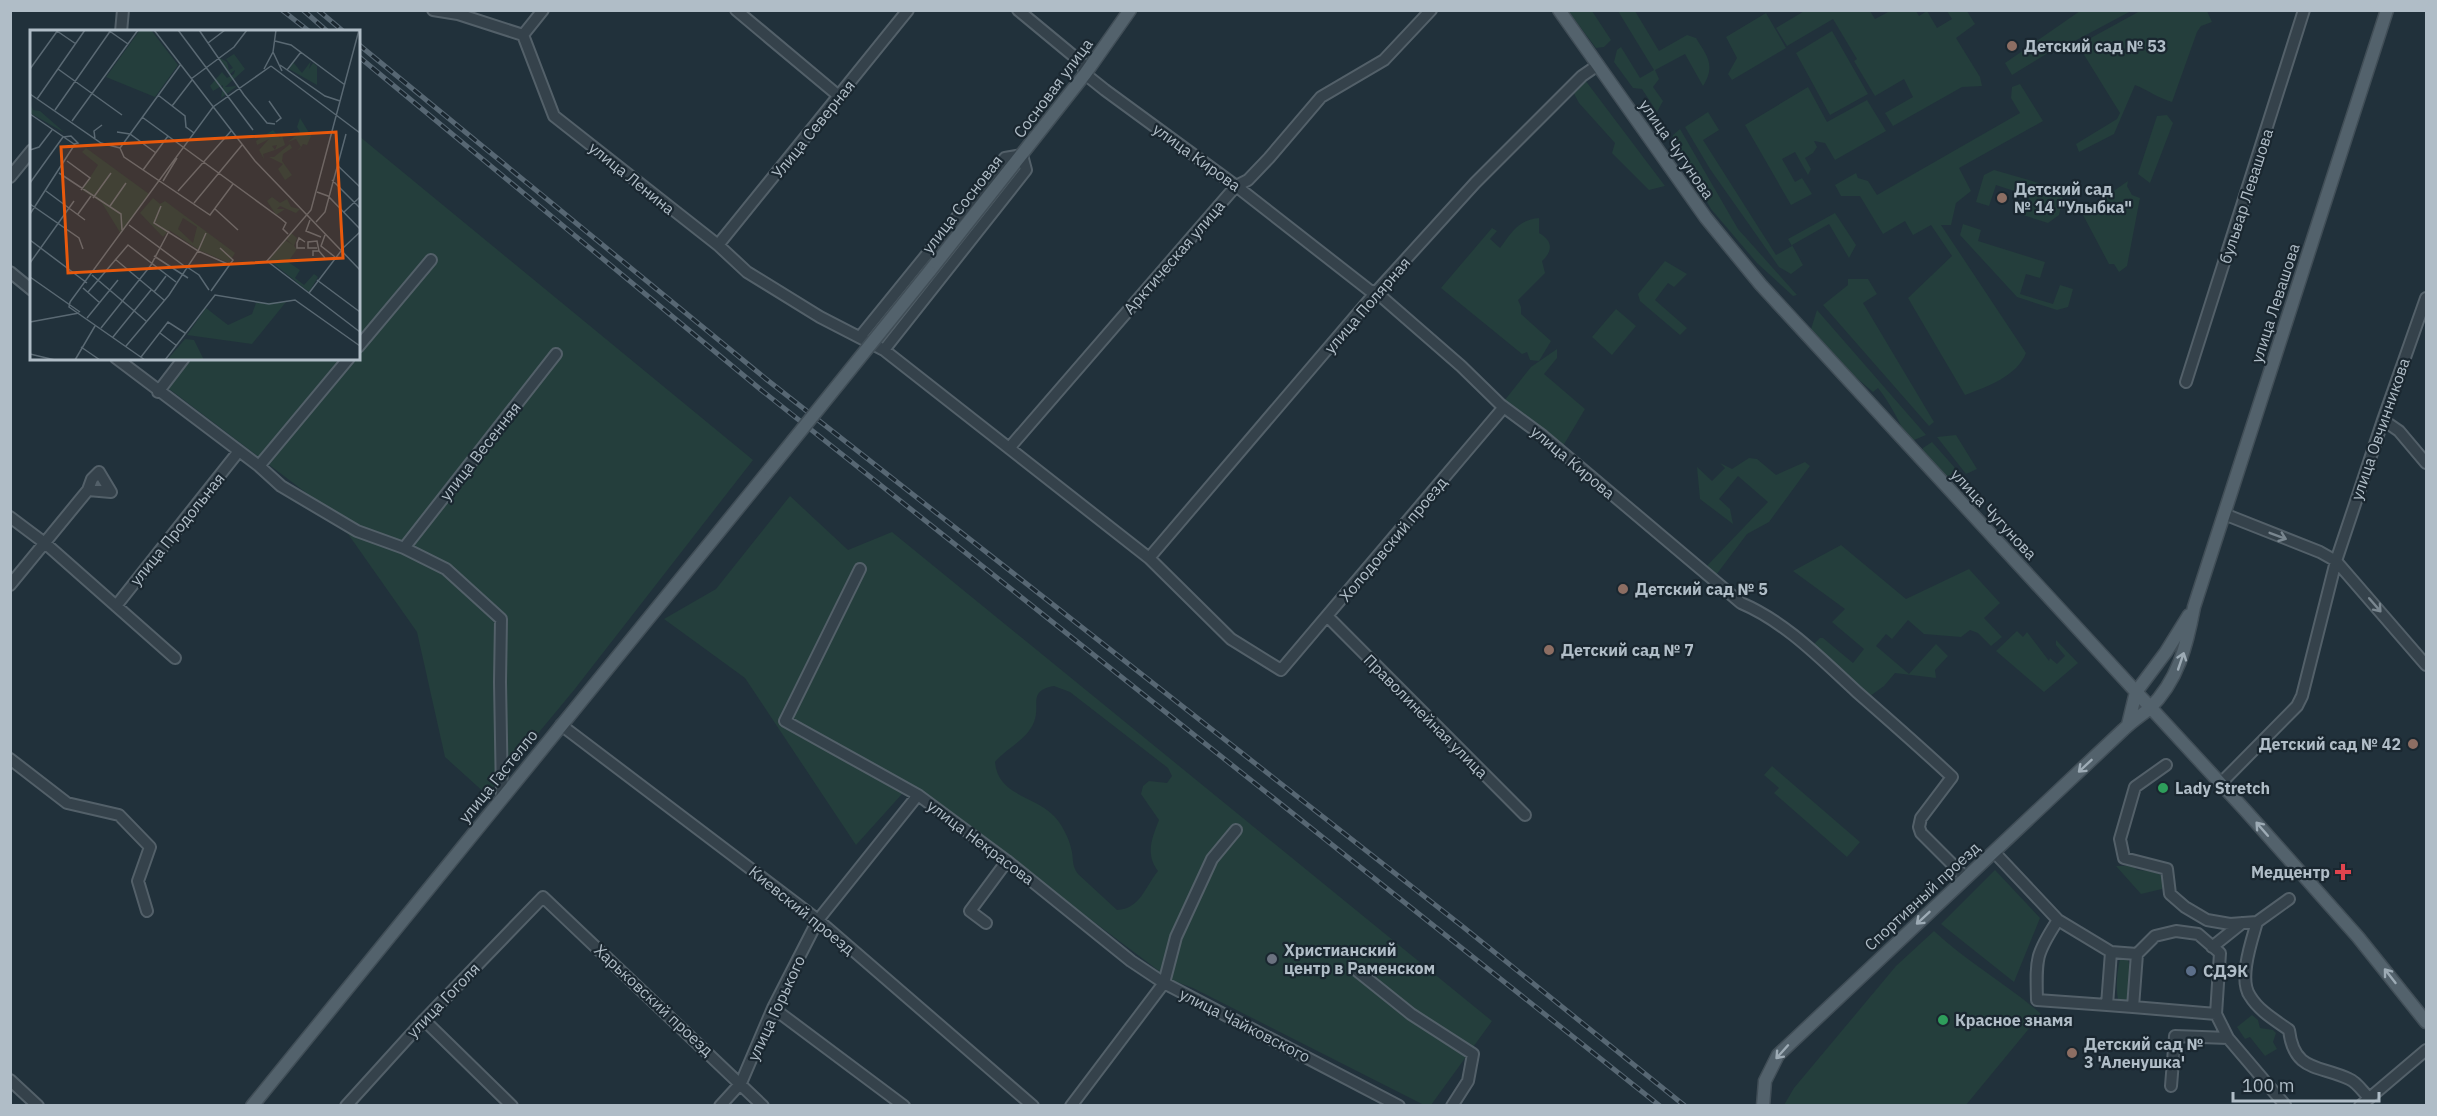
<svg xmlns="http://www.w3.org/2000/svg" width="2437" height="1116" font-family="'IBM Plex Sans',sans-serif">
  <style>
    .green { fill: #243e3c; fill-rule: evenodd }
    .lines { fill: none; stroke-linecap: round; stroke-linejoin: round }
    .minor-casing { stroke: #536069; stroke-width: 14 }
    .major-casing { stroke: #414e57; stroke-width: 15 }
    .minor { stroke: #35424b; stroke-width: 10 }
    .major { stroke: #53626c; stroke-width: 12 }
    .rail-casing { stroke: #576773; stroke-width: 5 }
    .rail { stroke: #1a2730; stroke-width: 3; stroke-dasharray: 9; stroke-linecap: butt }
    .major-bridge-casing { stroke: #414e57; stroke-width: 15; stroke-linecap: butt }
    .major-bridge { stroke: #53626c; stroke-width: 12 }
    .oneway { stroke: #79868f }
    .oneway2 { stroke: #9dabb5 }
    .education-dot { fill: #8d6e63; stroke: #1a2730; stroke-width: 2 }
    .leisure-dot { fill: #2e9e5b; stroke: #1a2730; stroke-width: 2 }
    .health-dot { fill: #e0444e; stroke: #1a2730; stroke-width: 2 }
    .worship-dot { fill: #6b7280; stroke: #1a2730; stroke-width: 2 }
    .service-dot { fill: #5c6f8a; stroke: #1a2730; stroke-width: 2 }
    .labels { text-anchor: middle; dominant-baseline: central; stroke-width: 4.5; stroke-linejoin: round; paint-order: stroke }
    .poi-label { font-size: 16px; font-weight: bold; fill: #b0bdc7; stroke: #1a2730; text-anchor: start }
    .street-label { font-size: 16px; fill: #b0bdc7; stroke: #1a2730 }
    .inset-road { fill: none; stroke: #5a6973; stroke-width: 1.5 }
    .view { fill: #e8590c; fill-opacity: 0.15; stroke: #e8590c; stroke-width: 3 }
    .inset-edge { fill: none; stroke: #b0bdc7; stroke-width: 3 }
  </style>
  <rect width="100%" height="100%" fill="#21313b"/>
  <path class="green" d="M1806,10L1870,11L1875,19L1890,11H1916L1919,16L1927,11L1937,28L1952,19L1947,11H1967L1975,24L1956,38L1980,77L1982,86L1962,87L1893,126L1885,113L1913,97L1904,79L1875,96L1854,61L1857,59L1833,19L1787,46L1776,28Z
    M1568,11H1592L1611,40L1604,47L1596,48Z
    M1618,11H1635L1659,51L1687,35L1696,38C1707,56 1716,65 1703,86L1685,54L1655,70L1659,79L1653,87L1663,101L1657,112L1642,89L1633,88L1614,62L1617,50L1621,47L1640,78L1654,70Z
    M2080,11H2131L2071,43H2064L2012,75L2005,63Z
    M2140,11H2207L2212,22L2201,26L2197,32L2172,102C2158,98 2148,90 2135,85L2114,134L2079,152L2076,144L2117,119L2120,113L2078,45Z
    M1766,13L1786,48L1732,80L1728,74L1737,58L1726,37Z
    M1832,31L1868,94L1830,115L1796,53Z
    M1582,76L1665,186L1649,190L1612,153L1615,143L1579,103L1571,88Z
    M2020,84L2043,121L1959,168L1971,191L1956,203L1951,225H1941L2026,353C2017,376 1987,387 1965,395L1908,298L1952,256L1931,225L1913,235L1905,221L1883,234L1860,196H1841L1835,185L1856,173L1858,178L1868,181L1877,195L2020,113L2011,98L2012,87Z
    M1808,87L1827,122L1867,100L1886,131L1835,160L1825,143L1814,141L1817,147L1813,153L1805,158L1811,169L1808,175L1795,152L1782,159L1795,182L1802,178L1812,194L1791,205L1745,125Z
    M1708,112L1719,130L1703,140L1776,255L1792,246L1788,239L1835,213L1856,245L1849,258L1829,224L1792,245L1803,265L1791,274L1779,267L1710,169L1685,127Z
    M2167,115L2173,123L2150,183L2138,174L2157,116Z
    M1680,129L1738,229L1797,295L1793,296L1757,263L1711,209L1672,139L1673,135Z
    M359,136L753,460L574,690L487,795L445,757L417,632L334,514L168,388L192,359L358,358Z
    M1994,170L2056,188L2063,199L2059,215L2048,223L2023,215L2029,196L1996,185L1989,206L1976,202L1984,175Z
    M2128,181L2127,186L2132,195L2140,198L2127,266L2119,272L2114,264H2109L2082,213Z
    M1539,218V233C1553,241 1553,251 1542,261L1545,273L1518,300L1521,307V314L1551,341L1539,361L1530,360L1527,352L1522,354L1441,288L1492,228L1497,231L1490,239L1500,248C1512,232 1518,220 1539,218Z
    M1963,224L1981,230L1978,241L2045,262L2040,278L2026,274L2020,294L2053,304L2060,285L2073,289L2068,307L2057,310L2017,297L1960,235Z
    M1665,261L1687,274L1674,287L1668,283L1655,300L1687,328L1680,335L1640,301L1638,294Z
    M1848,279H1868L1877,294L1863,303L1934,422L1929,426L1823,305L1848,285Z
    M1616,309L1636,326L1612,355L1592,337Z
    M1817,310L1926,435L1914,440L1907,438C1899,421 1890,403 1878,388L1873,392L1853,375L1811,329Z
    M1557,349V358L1544,374L1585,409L1560,451L1501,405L1531,367Z
    M1956,435L1977,469L1966,474L1937,437Z
    M1932,442L1955,468L1951,487L1922,454L1923,448Z
    M1749,458L1757,459L1776,475L1805,462L1810,466L1769,522L1747,534L1713,579L1703,570L1768,502L1738,476L1719,499L1730,509L1733,524L1700,499L1697,467L1712,481L1725,468L1720,463L1732,469Z
    M790,496L848,550L892,532L1492,1021L1431,1105H1424L1193,988L1171,980L911,784L856,845L745,678L664,619L716,589ZM1054,686L1070,692L1168,768L1172,776L1167,783L1149,781L1143,786L1141,794L1159,820C1152,838 1145,854 1158,871C1145,887 1140,909 1117,910L1078,874C1071,865 1074,858 1071,848C1069,838 1061,823 1054,816C1034,795 998,796 995,762C1006,748 1027,740 1034,722C1041,705 1027,691 1054,686Z
    M1841,545L1906,599L1969,569L2000,603L1984,618L2002,637L1991,646L1978,633L1970,630L1961,637L1924,634L1908,620L1892,639L1886,634L1876,646L1909,674L1936,644L1948,656L1935,670L1936,678L1895,673L1884,686L1866,699L1809,649L1820,638H1823L1853,663L1864,649L1832,622L1845,609L1793,571Z
    M2017,631L2023,637L2027,632L2049,661L2050,658L2057,664L2065,656L2056,645V640L2078,663L2044,692L1996,651Z
    M1772,766L1860,842L1847,857L1774,793L1779,788L1764,775Z
    M2116,866H2133L2137,870L2153,871L2164,877L2162,889L2141,894Z
    M1995,870L2040,918L2014,982L1941,924Z
    M1934,931C1967,962 2007,984 2041,1014L1966,1105H1784L1794,1088L1896,966Z
    M2127,957C2132,969 2132,991 2126,1004L2119,1003C2115,989 2117,973 2120,959Z
    M2252,1015L2258,1020L2260,1028L2273,1030L2276,1033L2273,1042L2277,1049L2265,1056L2250,1037L2245,1039L2237,1027Z"/>
  <g class="lines">
    <defs>
      <path id="minor" d="M433,10L458,14L523,35
        M736,10L840,97
        M1018,10L1082,63L1085,74L1105,90L1236,186L1369,290L1376,292L1461,366L1501,405L1543,436L1741,603C1786,622 1822,660 1857,692C1889,720 1921,748 1952,777L1921,818L1919,827L1921,833L1966,878
        M121,32L123,10
        M523,35L554,116L718,245L747,272L820,317L884,350L1149,558L1231,639L1281,670L1504,407
        M523,35L543,10
        M10,177L32,150
        M718,245L908,10
        M10,272L32,290
        M860,337L1005,158L1022,155L1026,170L884,350
        M358,347L431,260
        M116,358L259,466L281,486L357,531L404,548L446,569L501,619L500,682L502,796
        M2186,382L2304,10
        M158,392L184,358
        M2383,420L2399,431L2426,463
        M1010,447L1236,186L1248,180L1269,158L1321,97L1384,60L1431,10
        M259,466L349,358
        M2224,514L2320,552L2336,561L2426,665
        M10,517L46,544L175,658
        M404,548L556,354
        M1149,558L1376,292L1475,183L1582,76L1598,65
        M860,569L785,721L918,795L1007,861L1131,961L1164,983L1176,937L1212,859L1236,830
        M10,585L88,490L92,479L99,472L111,492L88,490
        M116,606L239,451
        M1328,617L1525,815
        M561,725L818,920L1033,1106
        M10,759L67,803L119,815L150,847L138,881L147,911
        M2166,765L2135,787L2120,839L2124,858L2167,869L2170,894L2185,907L2207,920L2230,924L2257,922L2289,899
        M2221,783L2297,706L2302,696L2336,561L2383,420L2426,298
        M1994,852L2058,920
        M2257,922C2252,940 2238,979 2250,996C2259,1011 2275,1020 2289,1030C2294,1072 2319,1065 2349,1079C2357,1082 2363,1092 2369,1098
        M986,923L970,911L1007,861
        M2212,947L2242,923
        M1355,969L1411,1014L1473,1054L1468,1081L1452,1106
        M2107,1005L2037,1000C2036,959 2035,955 2058,920L2111,952
        M2133,1007L2107,1005L2111,952L2137,954
        M773,1008L904,1106
        M2216,1014L2133,1007L2137,954L2155,936L2176,931L2198,934L2220,953L2216,1014L2228,1038
        M424,1020L512,1106
        M10,1080L38,1106
        M2171,1086L2175,1036L2228,1038L2285,1105
        M346,1106L424,1020L543,897L763,1106
        M720,1106L741,1083L773,1008L818,920L918,795
        M1071,1106L1164,983L1399,1106
        M2360,1106L2426,1050"/>
      <path id="major" d="M1559,10L1706,218L1761,285L2245,810L2358,937L2426,1022
        M929,272L1085,74L1130,10
        M2128,725L2136,692L2166,652L2189,615
        M252,1106L770,469
        M1763,1106L1765,1081L1778,1055L2123,730C2131,722 2140,716 2149,709C2178,681 2187,645 2194,607L2387,10"/>
    </defs>
    <use href="#minor" class="minor-casing"/>
    <use href="#major" class="major-casing"/>
    <use href="#minor" class="minor"/>
    <use href="#major" class="major"/>
    <defs>
      <path id="rail" d="M282,10L310,32
        M303,10L328,32
        M318,10L344,32
        M358,44L766,379L1462,926L1685,1106
        M358,56L760,389L1660,1106"/>
    </defs>
    <use href="#rail" class="rail-casing"/>
    <use href="#rail" class="rail"/>
    <defs>
      <path id="major-bridge" d="M770,469L929,272"/>
    </defs>
    <use href="#major-bridge" class="major-bridge-casing"/>
    <use href="#major-bridge" class="major-bridge"/>
  </g>
  <defs><path id="oneway-shaft" d="M-6 0H5M1.5-3L5.5 0L1.5 3" fill="none" stroke-width="1.6" stroke-linecap="round" stroke-linejoin="round" transform="scale(1.5)"/></defs>
  <g class="oneway">
    <use href="#oneway-shaft" transform="translate(2278 536) rotate(21)"/>
    <use href="#oneway-shaft" transform="translate(2375 605) rotate(49)"/>
  </g>
  <g class="oneway2">
    <use href="#oneway-shaft" transform="translate(2181 661) rotate(-71)"/>
    <use href="#oneway-shaft" transform="translate(2085 766) rotate(137)"/>
    <use href="#oneway-shaft" transform="translate(2262 829) rotate(-131)"/>
    <use href="#oneway-shaft" transform="translate(1923 918) rotate(137)"/>
    <use href="#oneway-shaft" transform="translate(2390 976) rotate(-128)"/>
    <use href="#oneway-shaft" transform="translate(1782 1052) rotate(132)"/>
  </g>
  <g class="education-dot">
    <circle cx="2012" cy="46" r="6"/>
    <circle cx="2002" cy="198" r="6"/>
    <circle cx="1623" cy="589" r="6"/>
    <circle cx="1549" cy="650" r="6"/>
    <circle cx="2413" cy="744" r="6"/>
    <circle cx="2072" cy="1053" r="6"/>
  </g>
  <g class="leisure-dot">
    <circle cx="2163" cy="788" r="6"/>
    <circle cx="1943" cy="1020" r="6"/>
  </g>
  <path class="health-dot" d="M2340 863h6v6h6v6h-6v6h-6v-6h-6v-6h6z"/>
  <circle class="worship-dot" cx="1272" cy="959" r="6"/>
  <circle class="service-dot" cx="2191" cy="971" r="6"/>
  <g class="labels">
    <g class="poi-label">
      <text x="2024" y="46">Детский сад № 53</text>
      <text x="2014" y="189">Детский сад<tspan x="2014" dy="18">№ 14 "Улыбка"</tspan></text>
      <text x="1635" y="589">Детский сад № 5</text>
      <text x="1561" y="650">Детский сад № 7</text>
      <text x="2401" y="744" text-anchor="end">Детский сад № 42</text>
      <text x="2175" y="788">Lady Stretch</text>
      <text x="2330" y="872" text-anchor="end">Медцентр</text>
      <text x="1284" y="950">Христианский<tspan x="1284" dy="18">центр в Раменском</tspan></text>
      <text x="2203" y="971">СДЭК</text>
      <text x="1955" y="1020">Красное знамя</text>
      <text x="2084" y="1044">Детский сад №<tspan x="2084" dy="18">3 'Аленушка'</tspan></text>
    </g>
    <g class="street-label">
      <text transform="translate(1053 88) rotate(-53)">Сосновая улица</text>
      <text transform="translate(813 129) rotate(-51)">Улица Северная</text>
      <text transform="translate(1677 149) rotate(55)">улица Чугунова</text>
      <text transform="translate(1197 157) rotate(36)">улица Кирова</text>
      <text transform="translate(632 178) rotate(39)">улица Ленина</text>
      <text transform="translate(2246 196) rotate(-72)">бульвар Левашова</text>
      <text transform="translate(962 204) rotate(-52)">улица Сосновая</text>
      <text transform="translate(1174 257) rotate(-49)">Арктическая улица</text>
      <text transform="translate(2275 303) rotate(-72)">улица Левашова</text>
      <text transform="translate(1367 305) rotate(-49)">улица Полярная</text>
      <text transform="translate(2380 429) rotate(-71)">улица Овчинникова</text>
      <text transform="translate(480 451) rotate(-52)">улица Весенняя</text>
      <text transform="translate(1573 462) rotate(40)">улица Кирова</text>
      <text transform="translate(1994 514) rotate(47)">улица Чугунова</text>
      <text transform="translate(177 529) rotate(-51)">улица Продольная</text>
      <text transform="translate(1393 539) rotate(-50)">Холодовский проезд</text>
      <text transform="translate(1426 716) rotate(45)">Праволинейная улица</text>
      <text transform="translate(498 776) rotate(-51)">улица Гастелло</text>
      <text transform="translate(981 842) rotate(37)">улица Некрасова</text>
      <text transform="translate(1922 896) rotate(-43)">Спортивный проезд</text>
      <text transform="translate(802 910) rotate(39)">Киевский проезд</text>
      <text transform="translate(443 1000) rotate(-46)">улица Гоголя</text>
      <text transform="translate(654 1000) rotate(43)">Харьковский проезд</text>
      <text transform="translate(776 1008) rotate(-65)">улица Горького</text>
      <text transform="translate(1245 1025) rotate(27)">улица Чайковского</text>
    </g>
  </g>
  <g transform="translate(30 30)">
    <rect width="330" height="330" fill="#21313b"/>
    <path d="M110,0H121L148,35L125,67L76,47ZM204,24L215,39L195,57L207,56L191,68L193,55L183,61L180,56L192,42L197,48L204,44L205,40L200,44L188,27L197,32L199,40L203,38L196,29ZM281,31L279,39L283,33L287,36V55L259,39L263,32L272,43ZM0,73L3,80L10,81L35,103L0,83ZM270,88L281,106L277,115L273,114L270,119L267,121L271,117L266,109L258,112L270,102L267,97ZM243,100L250,108L252,105L255,115L245,120L247,115L242,116L245,120L233,124L234,129L229,120L239,109L227,115L226,111ZM260,114L262,118L253,124L252,131L262,145L255,150L248,139L253,134L239,127H244ZM56,118L119,164L91,204L72,173L52,160L68,135L52,122ZM242,167L250,173L257,169L261,177L270,179L266,183L250,176L247,179H255L246,185L237,171ZM123,168L130,174L135,171L205,223L199,233L169,220L139,200L133,207L110,183ZM153,188L167,197L163,213L148,199ZM261,203L267,208L264,216L267,219L258,232L270,240L265,248L274,255L284,244L288,247L279,262L239,230L255,210L263,215L256,209ZM256,272L222,314L157,305L176,278L198,295L222,284L226,273ZM155,309L164,310L174,330H137Z" fill="#243e3c" fill-rule="evenodd"/>
    <path class="inset-road" d="M78,0L98,14M124,0L225,131L330,240M148,0L223,100M169,0L214,65L237,93L245,94M329,0L281,180L237,231L330,302M27,1L46,14M245,11L261,15L315,55M178,13L195,0M243,22L252,41M250,35L295,66L310,71M241,36L330,103M0,39L28,0M28,39L92,85M234,39L243,22L246,0M257,40L271,22M161,49L204,17L217,0M0,64L71,113L90,118M128,65L155,86L156,97L164,103M7,69L55,0M239,71L251,88L246,92M142,76L162,50M25,80L81,0M0,84L44,114L48,113L41,106L33,107M112,87L250,188L256,193L253,199L258,204M42,91L108,0M87,102L100,104L126,123M65,109L64,101L72,95M90,118L94,127L180,185L203,154M90,118L151,34M0,120L9,117L22,100M37,131L60,148L51,160M307,135L330,157M113,140L138,106M29,143L91,184L92,200M302,150L330,178M133,151L147,128M0,153L33,107M16,161L55,190M148,161L201,101M287,162L298,166L330,199M63,168L81,143M164,173L212,115M0,174L49,208L53,219M80,176L96,153M131,176L124,193L168,221L176,203M185,179L208,200M314,182L330,167M0,184L45,114M48,184L61,166M280,190L276,201L291,207M286,192L295,182L316,104M99,195L157,238M295,205L291,216L305,227M0,210L57,253M275,218H267V213L269,208L275,212M287,218H278V212L287,211L289,221M312,219L330,202M124,226L158,248M283,226V221H289L295,228M85,229L134,270M0,233L44,171M157,237L169,245L179,260M62,245L116,291M0,247L50,282M287,250L330,282M53,258L70,273M181,261L203,230L190,218M58,262L98,215L146,252M124,262L136,246M279,263L311,221M40,272L183,77L241,36M40,272L39,277L115,330M57,288L88,250M0,292L49,283M71,298L121,235L139,201M130,303L147,316M83,307L121,260M96,316L139,265L168,221L200,235M51,317L70,330M0,324L25,330M111,327L138,292L155,303M45,330L65,296M135,330L185,265L239,274L265,270L330,316"/>
    <path class="view" d="M306,102L313,228L38,243L31,117Z"/>
    <rect width="330" height="330" class="inset-edge"/>
  </g>
  <rect width="2437" height="1116" fill="none" stroke="#b0bdc7" stroke-width="24"/>
  <path d="M2233 1092v9h146v-9" fill="none" stroke="#b0bdc7" stroke-width="3"/>
  <text x="2242" y="1092" font-size="18" fill="#b0bdc7" stroke="#1a2730" stroke-width="4.5" paint-order="stroke">100 m</text>
</svg>
